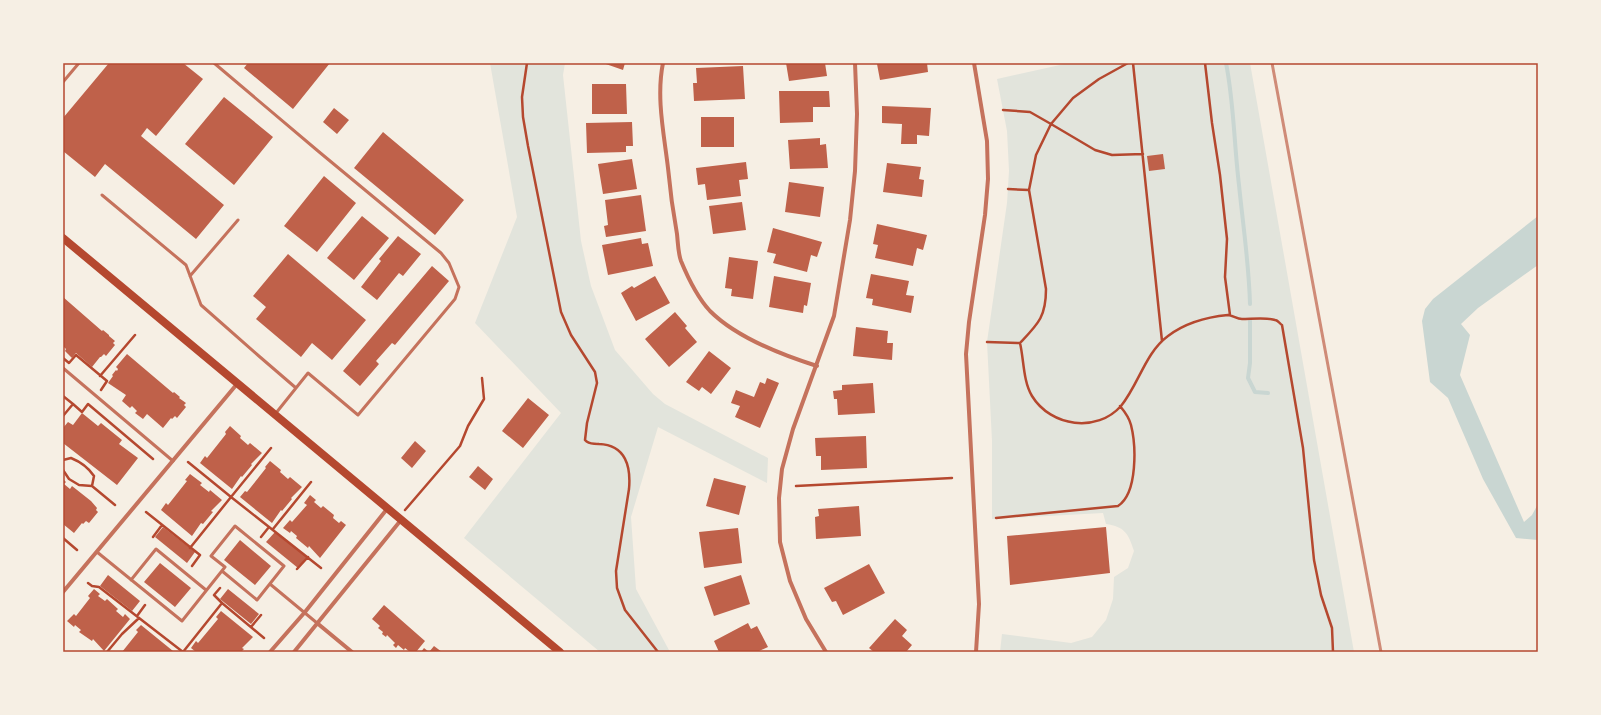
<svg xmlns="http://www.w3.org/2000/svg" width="1601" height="715" font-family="'Exo 2',sans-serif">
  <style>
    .green { fill: #e2e4dc }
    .water { fill: #c9d6d2 }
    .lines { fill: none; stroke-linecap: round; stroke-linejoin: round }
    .stream { stroke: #c9d6d2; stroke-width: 4 }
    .building { fill: #bf614a }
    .path { stroke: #b5482f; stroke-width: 2.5 }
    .service { stroke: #c5725c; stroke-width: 3 }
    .minor { stroke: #c5725c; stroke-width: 4 }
    .secondary { stroke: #b5482f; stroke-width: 8 }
    .rail { stroke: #cf8b77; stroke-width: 3 }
    .neatline { fill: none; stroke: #b5482f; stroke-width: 1.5 }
  </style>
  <rect width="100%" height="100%" fill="#f6efe4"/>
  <path class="green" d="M490,63H565L563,75L581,241L591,286L615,350L653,394L665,404L768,458L767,483L658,427L631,517L636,589L670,652H600L464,538L561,413L475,323L517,217Z
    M1069,63H1250L1354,652H1000L1002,634L1071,643L1092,637L1106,620L1113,599L1114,577L1128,568L1134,551C1128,533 1125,527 1106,524L1103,513L992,519V441L987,342L1007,203L1009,171L1007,131L997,79Z"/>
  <path class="water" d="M1538,216V265L1478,308L1461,324L1470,335L1460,375L1524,522L1532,515L1538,504V540L1516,538L1483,479L1448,398L1430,382L1422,321L1425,309L1433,299Z"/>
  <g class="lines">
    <path class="stream" d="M1226,63C1234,103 1234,144 1239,185C1243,225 1249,264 1250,304
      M1250,321V363L1248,378L1255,392L1268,393"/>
  </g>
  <path class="building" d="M109,63H183L203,79L156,136L147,128L141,136L224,205L196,239L105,164L95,177L63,151V118Z
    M248,63H330L293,109L244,68Z
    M603,63H625L623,70Z
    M786,63H825L827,76L789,81Z
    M886,63H927L928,72L880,80L877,64Z
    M743,66L745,99L694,101L693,83H697L696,68Z
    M592,84H626L627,114H592Z
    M779,91H829L830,107H813V122L780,123Z
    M224,97L273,137L234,185L185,144Z
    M882,106L931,108L929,136L917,135V144H901L902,124L882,123Z
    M334,108L349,120L337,134L323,122Z
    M701,117H734V147H701Z
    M632,122L633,146H626V152L587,153L586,123Z
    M383,132L464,200L435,235L354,168Z
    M820,138V145L826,144L828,168L790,169L788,140Z
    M1163,154L1165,169L1149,171L1147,156Z
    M632,159L637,189L603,194L598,164Z
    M746,162L748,179L739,180L741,196L707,200L705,184L698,185L696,168Z
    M887,163L921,167L919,179L924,180L922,197L883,192Z
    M324,176L356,203L317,252L284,226Z
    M789,182L824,187L820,217L785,212Z
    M641,195L646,231L606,237L604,226L608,225L605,200Z
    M742,202L746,230L713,234L709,206Z
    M362,216L389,238L354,280L327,258Z
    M877,224L927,235L923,250L917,248L913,266L875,258L878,245L873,244Z
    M773,228L822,242L817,257L811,255L807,272L773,263L776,254L767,252Z
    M398,236L421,254L403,276L399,273L377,300L361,287L381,261L379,259Z
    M641,238L642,244L648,243L653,266L608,275L602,245Z
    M288,254L366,320L332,360L312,343L301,357L256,319L266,307L253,296Z
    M729,257L758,261L753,299L731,296L732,289L725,288Z
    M432,266L449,281L395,345L392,343L376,361L379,364L360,386L343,371Z
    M871,274L909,281L906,295L914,296L911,313L872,305L873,299L866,298Z
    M655,276L670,303L636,321L621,293L632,286L634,288Z
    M774,276L811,283L807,306L804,305L803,313L769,307Z
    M63,297L102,331L103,330L109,335V336L115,341L113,343L115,345L106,356L104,354L101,357H100L92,367L76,353L72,358L65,351L66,349L63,346Z
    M675,312L687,326L685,328L697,342L669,367L645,339Z
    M856,327L888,331L887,343H893L892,360L853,356Z
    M709,351L731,368L711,394L702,387L699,391L686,382Z
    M127,354L173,393L174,392L180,397L179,398L186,403L184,405L186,407L177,418L175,416L172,419L171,418L163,428L147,414L143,419L135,413L137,411L132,406L130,408L122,401L126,395L108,383L113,376L112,375L116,370L117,371L118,369L116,367Z
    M767,378L779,383L760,428L735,417L740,406L731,403L736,390L754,397L760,382L765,384Z
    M873,383L875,413L838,415L837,399H834L833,391L842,390V385Z
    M528,398L549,415L523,448L502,431Z
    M82,413L98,426L101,423L122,440L119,444L138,458L117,485L63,443V428L68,422L73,425Z
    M230,426L241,436L240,438L248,445L250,443L262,453L251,464L252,465L242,477L241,476L232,489L200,463L205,456L207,458L226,434L225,432Z
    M866,436L867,468L821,470V456H816L815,438Z
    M415,441L426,451L412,468L401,458Z
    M270,461L281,470L280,472L288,479L290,477L302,487L291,498L292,499L282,511L281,510L272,523L240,497L245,491L247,492L266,468L265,467Z
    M478,466L493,479L485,490L469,477Z
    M190,474L202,483L200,485L209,492L210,490L222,500L211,511L213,512L203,524L201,523L192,536L161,510L166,503L168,505L187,481L185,480Z
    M714,478L746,486L739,515L706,506Z
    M63,479L66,482L64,484L70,489L72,486L91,501L97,508L96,510L98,512L89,523L86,521L83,524L82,523L74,533L63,524Z
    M310,495L316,500L314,502L321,508L323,506L334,515L333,518L339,523L341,521L346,525L320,558L309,546L308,548L296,538L297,536L291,531L290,533L283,528L290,520L292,522L307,505L304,503Z
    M859,506L861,536L816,539L815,517L819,516L818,509Z
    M163,527L195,552L187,563L155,537Z
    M1106,527L1110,573L1010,585L1007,536Z
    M738,528L742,563L704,568L699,532Z
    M275,532L307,557L298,568L266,542Z
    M240,540L271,566L255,585L224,560Z
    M160,563L191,588L175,607L144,582Z
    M869,564L885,593L843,615L836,601L832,602L824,588Z
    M108,575L140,601L132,611L100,586Z
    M741,575L750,604L714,616L704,587Z
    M94,589L100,594L98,596L105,601L107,599L118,609L116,611L123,617L125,614L130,619L104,651L93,639L92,641L79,632L81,630L75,625L74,627L67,621L74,614L76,616L90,598L88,596Z
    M228,589L259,614L251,624L220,599Z
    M384,605L425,641L416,652H410L405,648L404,650L398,645L396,648L393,645L395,643L387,635L386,637L382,634L383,632L378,628L380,626L372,619Z
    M221,611L253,637L242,648L244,649L241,652H196L191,648L196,641L198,643L218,619L216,617Z
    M895,619L907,630L902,636L912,645L906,652H874L869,648Z
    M748,623L751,629L757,626L768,647L757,652H719L714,641Z
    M141,625L173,651L172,652H122L138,632L136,630Z
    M434,646L442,652H429Z
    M424,648L429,652H421Z"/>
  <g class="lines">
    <path class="path" d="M527,63L522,97L523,117L528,146L561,312L571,335L595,372L597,383L587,423L585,440C589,445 593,443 599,444C626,445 631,467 629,489L616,571L617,588L625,610L658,652
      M1133,63L1162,341
      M1205,63L1212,123L1220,175L1227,239L1225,277L1230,315
      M1003,110L1030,112L1051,124L1095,150L1112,155L1143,154
      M1008,189L1029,190
      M987,342L1020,343C1038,324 1046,317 1046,289L1029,190L1036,155L1051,124L1073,98L1099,79L1128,63
      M1020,343C1024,360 1023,381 1032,396C1051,427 1097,433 1121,406C1139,384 1145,353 1168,336C1185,323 1207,317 1228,315C1232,315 1237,319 1242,319C1251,319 1267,317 1275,320C1278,320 1280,324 1282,325L1303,448L1314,560L1321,595L1332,628L1333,652
      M63,358L69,363L76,355L107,381L101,390
      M100,376L135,335
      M63,396L73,404L63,416
      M73,404L82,412L88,404L153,459
      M271,448L231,497L321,568
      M63,460L71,458C81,462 88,467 94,476L92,486
      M188,462L231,497L190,548
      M63,470L69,479L79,485L92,486L115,505
      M796,486L952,478
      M405,510L460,446L468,426L484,399L482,378
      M146,512L200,555L192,566
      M996,518L1118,506C1138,493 1136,445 1131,425C1129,417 1125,412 1120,406
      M273,529L311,482
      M153,537L162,525
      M261,537L269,527
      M63,538L77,550
      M297,569L308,557
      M88,583L92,586L99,587L183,652H185
      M222,603L264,638
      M137,616L145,605
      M251,627L261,615
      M107,652L122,634L139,618
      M183,652L222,603L214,595L220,588"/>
    <path class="service" d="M214,63L318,151L441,253L449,263L459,287L455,299L358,415L308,373L296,388
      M63,82L79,63
      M102,195L186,265L201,305L260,357L296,388L276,413
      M190,276L238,220
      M63,368L173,461
      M97,552L182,621L225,567L211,556L235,526L284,566L257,600L222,571
      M131,580L156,549L206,590
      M270,584L317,623"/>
    <path class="minor" d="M663,63C656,97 664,134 668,168C670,190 673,212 677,234C678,243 678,253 681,261C688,278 697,297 710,311C736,337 782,355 817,366
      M974,63L987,141L988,179L985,215L969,322L966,354L979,604L976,652
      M63,592L237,384
      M317,623L352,652
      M270,652L305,612L387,509
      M294,652L401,520
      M826,652L806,619L790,581L780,542L779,498L782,469L793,429L834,316L850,220L855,171L857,114L855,63"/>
    <path class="secondary" d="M63,238L560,652"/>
    <path class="rail" d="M1272,63L1381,652"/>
  </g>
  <rect width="1601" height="715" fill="none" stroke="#f6efe4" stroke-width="128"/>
  <rect x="64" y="64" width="1473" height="587" class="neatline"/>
</svg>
